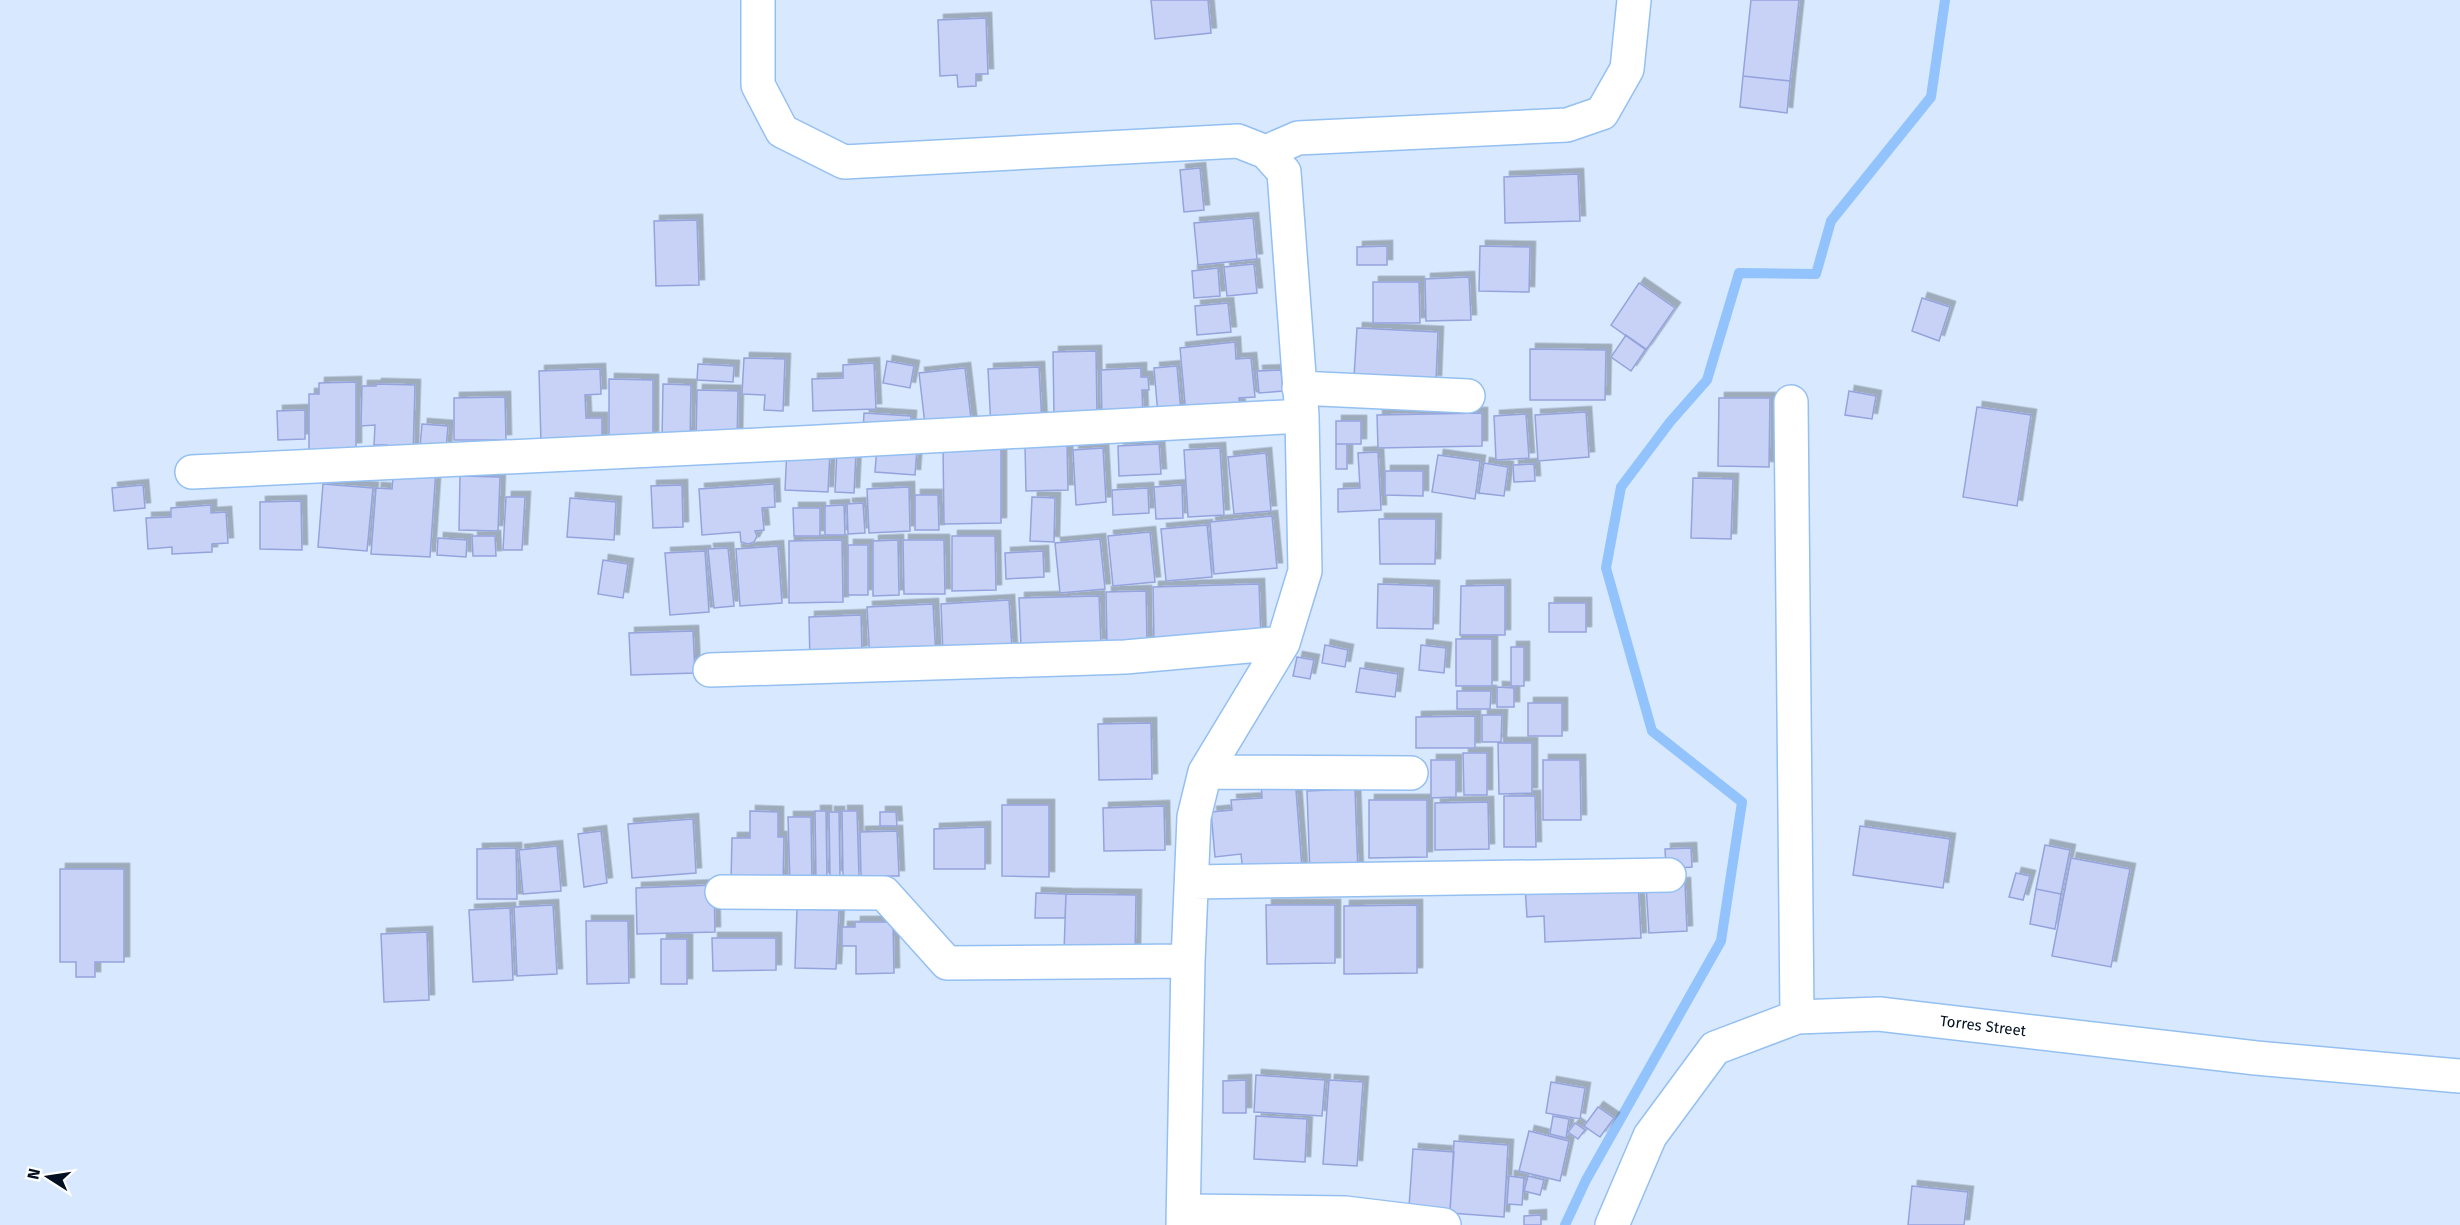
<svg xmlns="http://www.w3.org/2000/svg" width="2460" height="1225" font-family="'Fira Sans',sans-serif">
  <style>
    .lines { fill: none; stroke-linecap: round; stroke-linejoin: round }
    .stream { stroke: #92c3fd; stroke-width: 10 }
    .building { fill: #c8d2f6; stroke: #95a3dd; stroke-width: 1.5; filter: url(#shadow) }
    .minor-casing { stroke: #94bff1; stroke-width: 36 }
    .minor { stroke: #fff; stroke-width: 33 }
    .labels { text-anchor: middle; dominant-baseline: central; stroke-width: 4.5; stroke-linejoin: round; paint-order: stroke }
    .street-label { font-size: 15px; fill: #031021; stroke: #fff }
  </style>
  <defs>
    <filter id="shadow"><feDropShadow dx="5.5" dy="-5.5" stdDeviation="0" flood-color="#0004"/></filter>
  </defs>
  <rect width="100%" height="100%" fill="#d8e9ff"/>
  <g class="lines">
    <path class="stream" d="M1565,1225L1586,1180L1721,941L1742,802L1652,731L1606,568L1621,487L1670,422L1707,380L1739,273L1816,274L1831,221L1931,97L1945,0"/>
  </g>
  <path class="building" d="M1151,0H1208L1211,33L1155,39Z
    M1751,0H1799L1790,81L1743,76Z
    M986,18L988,74H976V86L958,87L957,75L940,76L938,20Z
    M1743,76L1790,81L1787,113L1740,107Z
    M1200,168L1204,210L1184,212L1180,170Z
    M1578,174L1580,221L1505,223L1504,177Z
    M1253,218L1257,259L1198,265L1194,223Z
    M697,220L699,285L656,286L654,221Z
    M1387,246V265H1357V247Z
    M1480,246L1530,247L1529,292L1479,291Z
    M1254,264L1257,293L1227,296L1224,267Z
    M1218,268L1220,296L1194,298L1192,271Z
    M1469,277L1471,320L1426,321L1425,279Z
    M1373,282H1419L1420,323H1373Z
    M1639,283L1675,308L1646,350L1611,325Z
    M1922,298L1950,307L1939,341L1912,331Z
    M1228,303L1231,332L1197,335L1195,306Z
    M1357,328L1438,332L1436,381L1354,377Z
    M1626,335L1646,349L1631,371L1611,357Z
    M1235,342L1236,359L1251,358L1255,397L1239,398L1240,408L1186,414L1180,348Z
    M1530,349L1606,350L1605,400H1530Z
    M1096,351L1097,414L1054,415L1053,352Z
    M744,358L785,359L783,411L764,410L765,395L742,394Z
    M887,361L914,366L910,388L883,383Z
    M874,363L876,409L813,411L812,379L843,378V365Z
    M698,364L734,366L733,382L697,380Z
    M1177,366L1181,413L1158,415L1154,368Z
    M1039,367L1042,425L991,428L988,369Z
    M965,368L972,427L926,433L919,373Z
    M1141,368V377H1148L1149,390H1142L1143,417L1102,418L1101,370Z
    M600,369L601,394L585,395L586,418H602V441L541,443L539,371Z
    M1281,370L1283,391L1259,393L1257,371Z
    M609,379L653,380V437H609Z
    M356,382V448L309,450V394H319V383Z
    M376,384L415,385L413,455L387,454V445H374L375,425L361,426L362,386H376Z
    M663,384L691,385L690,442H662Z
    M697,390L738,391L737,443L696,442Z
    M1849,391L1876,396L1872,419L1845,415Z
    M505,397L506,440H454V398Z
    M1719,398H1770L1769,467L1718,466Z
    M1977,407L2031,415L2017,506L1963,497Z
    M305,410V439L278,440L277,411Z
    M1586,412L1589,457L1538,461L1535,415Z
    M864,413L911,416L910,436L863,433Z
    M1482,413V446L1378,448L1377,415Z
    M1526,414L1529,458L1496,460L1494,416Z
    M1336,421H1361V444H1336Z
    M422,424L448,426L446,449L420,447Z
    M1067,444L1068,490L1026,491L1025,445Z
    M1159,444L1161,474L1119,476L1118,446Z
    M1336,444H1347V469H1336Z
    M877,446L917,448L915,475L875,472Z
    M943,447H1001V523L944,524Z
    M787,448L830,450L828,492L785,490Z
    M1103,448L1106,502L1076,505L1073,450Z
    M1220,448L1224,515L1188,517L1184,450Z
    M837,451L856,452L854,493L835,492Z
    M1378,452L1381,510L1338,512V489L1360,488L1358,453Z
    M1266,453L1271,511L1234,514L1228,457Z
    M1438,455L1480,461L1475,499L1432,492Z
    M1484,463L1508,467L1504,496L1479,493Z
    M1534,464L1535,481L1514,482L1513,465Z
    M394,467L436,469L430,557L371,554L376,488L392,489Z
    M1385,471H1423V496L1385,495Z
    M460,476L500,477L498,531L459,530Z
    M1693,478L1733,479L1731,539L1691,538Z
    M323,484L373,488L367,551L318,547Z
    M774,484L775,507L762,508L764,530L755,531L757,536L754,542L748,544L741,542L740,532L702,535L699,489Z
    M143,485L145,508L114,511L112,488Z
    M682,485L683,527L653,528L651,486Z
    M1182,485L1183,518L1156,519L1154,487Z
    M909,487L910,531L869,533L867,489Z
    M1148,488L1149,513L1113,515L1112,490Z
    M915,495H938L939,530H915Z
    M506,497H525L522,550H503Z
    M1032,497L1055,498L1054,542L1030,541Z
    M570,498L616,502L614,540L567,537Z
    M301,501L302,550L260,549V502Z
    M863,503L865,533L848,534L847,504Z
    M211,505V513L226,512L228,543L212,544V552L172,554V547L148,549L146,518L171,517V508Z
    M844,505L845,535H825V506Z
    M793,508H820V536H794Z
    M1272,516L1277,568L1214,574L1210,522Z
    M1379,519H1436L1435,564H1380Z
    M1207,525L1212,577L1166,581L1161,529Z
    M1150,532L1155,582L1113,586L1108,536Z
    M472,536H495L496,556H473Z
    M952,536H995L996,590L952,591Z
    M438,538L467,540L466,557L437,555Z
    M1100,539L1105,589L1060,593L1055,543Z
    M842,540L843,602L789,603V541Z
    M898,540L899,595L873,596V541Z
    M903,540H944L945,594H904Z
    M848,545H868V595H848Z
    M778,546L782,603L740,606L736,549Z
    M728,548L734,606L714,608L708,549Z
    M705,551L709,612L670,615L665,553Z
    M1043,551L1044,577L1006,579L1005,553Z
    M603,560L628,564L623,598L598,594Z
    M1259,584L1261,639L1154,642L1153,587Z
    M1378,584L1434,586L1433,629L1377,628Z
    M1505,585V635H1460L1461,586Z
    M1146,591L1147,642L1107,643L1106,592Z
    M1099,596L1101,644L1021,646L1019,598Z
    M1009,600L1012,650L943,654L941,604Z
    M1549,603H1586V632H1549Z
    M933,604L936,658L870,661L867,607Z
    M861,615L862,651L810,663L809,617Z
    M693,631L695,673L631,675L629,633Z
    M1456,639H1492V686H1456Z
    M1325,645L1348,650L1345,667L1322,663Z
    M1421,645L1446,648L1444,673L1419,670Z
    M1511,647H1524V686H1511Z
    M1297,657L1314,660L1310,679L1293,676Z
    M1360,668L1398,674L1395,697L1356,692Z
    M1497,687L1514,688V707H1497Z
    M1457,691H1491L1490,709H1457Z
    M1528,703H1562V736H1528Z
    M1482,715H1502L1501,742H1482Z
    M1475,716V748H1416V717Z
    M1151,723L1152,779L1099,780L1098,724Z
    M1498,743H1532V793L1499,794Z
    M1463,753H1487V795H1464Z
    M1431,760H1456V797L1431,798Z
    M1543,760H1580L1581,820H1543Z
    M1295,777L1302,868L1243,873L1241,854L1215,857L1211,812L1232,810L1231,800L1262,798L1261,779Z
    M1355,789L1358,874L1310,875L1307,791Z
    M1504,796H1535L1536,847H1504Z
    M1369,800H1427V857L1369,858Z
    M1488,802L1489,849L1435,850V803Z
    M1002,805H1049V877L1002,876Z
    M1164,806L1165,850L1104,851L1103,808Z
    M750,811L778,812V837H784L783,882L731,881L732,838H750Z
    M815,811H826L827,878H816Z
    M842,811H857L859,876L843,877Z
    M829,812H839L840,876H830Z
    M880,812H896L897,826H880Z
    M788,817H811L812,882L790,883Z
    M693,819L696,873L632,878L628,824Z
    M1860,826L1950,839L1943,888L1853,875Z
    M985,827V869H934V829Z
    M601,831L607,883L584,887L578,834Z
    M897,831L899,876H861L860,832Z
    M2045,845L2070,850L2061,894L2036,889Z
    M557,846L561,891L523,894L519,850Z
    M516,848L517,899H477V849Z
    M1691,848L1692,867L1666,869L1665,849Z
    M2071,858L2130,869L2111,967L2052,956Z
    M60,869H124V962H95V977H76V962H60Z
    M2016,873L2030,876L2023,900L2009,897Z
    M1638,881L1641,938L1545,942L1544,916L1527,917L1525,886Z
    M1685,883L1687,931L1649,933L1646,885Z
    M714,885L715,932L637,934L636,888Z
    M2036,889L2061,894L2055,929L2030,924Z
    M1036,893L1066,894L1065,918H1035Z
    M1066,894L1136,895L1135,953L1064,952Z
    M553,905L557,974L517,976L514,907Z
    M1266,905H1335V963L1267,964Z
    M1417,905V973L1344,974V906Z
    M510,908L513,980L473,982L469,910Z
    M797,909L839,910L836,969L795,968Z
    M586,921H628L629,983L587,984Z
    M855,922H893L894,973L856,974V946H842V927H855Z
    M427,932L429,1000L384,1002L381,934Z
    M712,938H776V970L713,971Z
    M661,939H687V984H661Z
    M1256,1075L1325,1080L1322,1116L1254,1112Z
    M1246,1080V1113H1223V1081Z
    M1329,1080L1363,1082L1357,1166L1323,1164Z
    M1551,1082L1585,1088L1580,1119L1546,1113Z
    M1598,1107L1614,1118L1600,1137L1584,1126Z
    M1256,1116L1307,1119L1305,1162L1254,1159Z
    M1553,1116L1569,1119L1566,1138L1550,1134Z
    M1575,1123L1585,1130L1578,1139L1568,1132Z
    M1529,1131L1569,1141L1560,1181L1519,1171Z
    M1454,1141L1508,1145L1504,1217L1450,1213Z
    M1413,1149L1454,1152L1450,1209L1409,1207Z
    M1509,1176L1524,1178L1522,1205L1507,1204Z
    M1528,1176L1544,1180L1540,1195L1524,1191Z
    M1912,1186L1968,1192L1964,1225H1908Z
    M1541,1215V1225H1524V1216Z"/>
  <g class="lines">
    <defs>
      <path id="minor" d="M758,0V85L782,131L844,162L1238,141L1266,152L1284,172L1302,416L1305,571L1283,643L1205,772L1194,817L1188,961L1183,1225
        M1266,152L1298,138L1567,125L1602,113L1627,69L1634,0
        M1299,388L1468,396
        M1791,402L1797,1017
        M192,472L800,443L1302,416
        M710,670L1125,657L1283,643
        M1205,772L1411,773
        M1192,882L1669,875
        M722,892L884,893L947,963L1188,961
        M1184,1211L1345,1213L1444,1225
        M1612,1225L1650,1136L1715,1048L1797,1017L1879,1014L2256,1058L2460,1076"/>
    </defs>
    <use href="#minor" class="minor-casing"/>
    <use href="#minor" class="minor"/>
  </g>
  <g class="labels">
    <g class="street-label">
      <text transform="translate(1983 1026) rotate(7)">Torres Street</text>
    </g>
  </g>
  <g transform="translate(48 1177) rotate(282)" stroke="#ffffff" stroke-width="4.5" paint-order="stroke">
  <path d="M0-4.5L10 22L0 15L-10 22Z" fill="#031021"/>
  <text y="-9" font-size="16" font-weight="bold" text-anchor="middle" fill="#031021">N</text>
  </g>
</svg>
